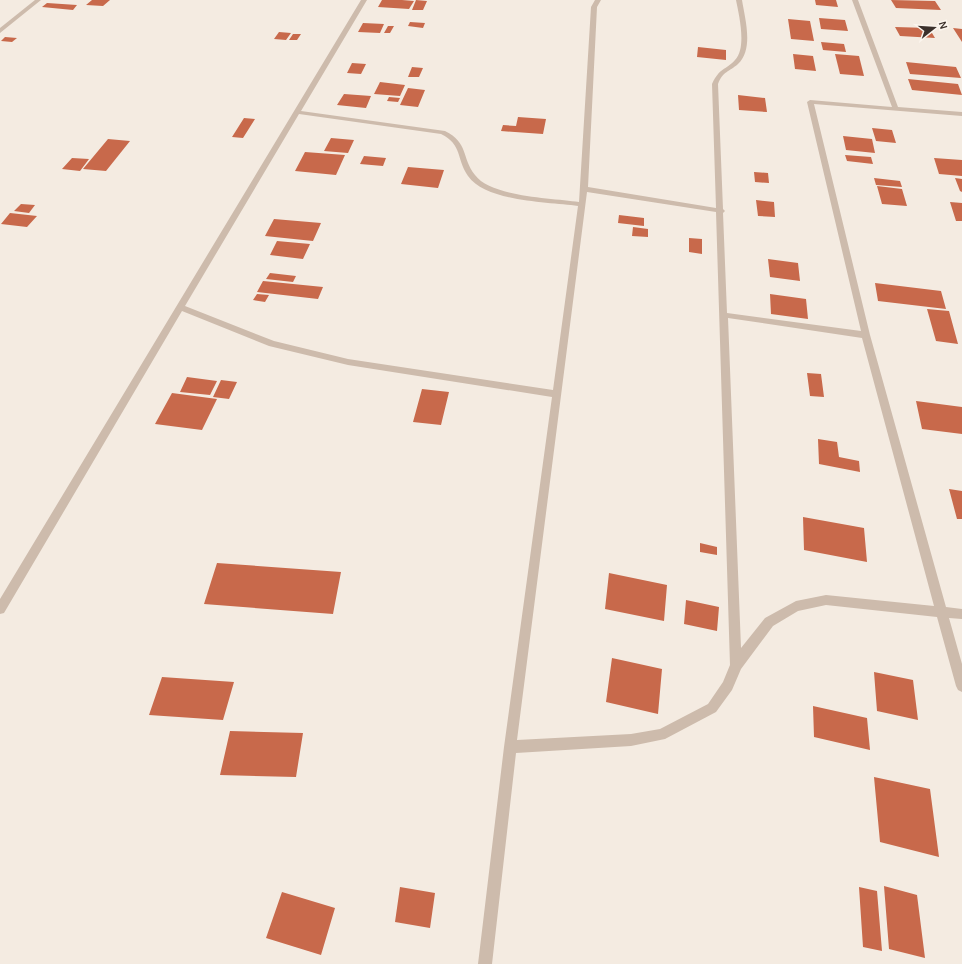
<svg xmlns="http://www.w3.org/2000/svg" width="962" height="964" font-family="Karla,sans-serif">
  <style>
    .building { fill: #c8694b }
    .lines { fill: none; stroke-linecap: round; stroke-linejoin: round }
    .minor { fill: #cdbbac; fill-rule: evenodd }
  </style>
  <rect width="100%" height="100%" fill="#f4ebe1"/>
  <path class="building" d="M92,0H110L103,6L86,5Z
    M382,0H402L414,1L409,9L378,7Z
    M416,0L427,1L423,10H412Z
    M815,0H836L838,7L816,5Z
    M891,0L935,1L941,10L896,8Z
    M47,3L77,5L73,10L42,7Z
    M819,18L845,20L848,31L821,29Z
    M788,19L810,21L814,41L791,39Z
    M410,22L425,23L423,28L408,26Z
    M363,23L384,24L380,33L358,32Z
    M388,26H394L390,33H384Z
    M895,27L929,28L935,38L900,36Z
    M953,28L962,29V42Z
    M279,32L291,33L286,40L274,39Z
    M293,34H301L297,40H289Z
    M5,37L17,38L12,42L1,41Z
    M821,42L844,44L846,52L823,50Z
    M698,47L726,50V60L697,57Z
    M793,54L813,56L816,71L795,69Z
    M835,54L859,56L864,76L840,74Z
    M906,62L956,67L961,78L910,74Z
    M352,63L366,64L361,74L347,73Z
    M412,67L423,68L419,77H408Z
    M908,79L958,84L962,95L912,90Z
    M380,82L405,85L400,96L374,94Z
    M408,88L425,90L418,107L400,105Z
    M344,94L371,96L366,108L337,105Z
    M738,95L765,98L767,112L739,110Z
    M389,97L400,98L398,102L387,101Z
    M518,117L546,119L543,134L501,131L503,125L516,126Z
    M244,118L255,119L243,138L232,137Z
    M872,128L892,130L896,143L876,141Z
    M843,136L872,139L875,153L846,150Z
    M331,138L354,140L348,153L324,151Z
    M108,139L130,141L106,171L83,169Z
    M305,152L345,155L336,175L295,171Z
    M845,155L871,157L873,164L847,161Z
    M364,156L386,158L383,166L360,164Z
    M72,158L89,159L80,171L62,169Z
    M934,158L962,160V176L939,174Z
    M408,167L444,170L438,188L401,184Z
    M754,172L768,173L769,183L755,182Z
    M874,178L900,181L902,187L876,185Z
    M955,178L962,179V192L960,191Z
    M877,186L902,189L907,206L882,204Z
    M756,200L774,202L775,217L758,216Z
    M950,202L962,203V221H956Z
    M21,204L35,205L29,213L14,211Z
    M10,213L37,216L27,227L1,224Z
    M619,215L644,218V226L618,223Z
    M274,219L321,223L313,241L265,236Z
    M633,227L648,229V237L632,236Z
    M689,238L702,239V254L689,252Z
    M277,241L310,244L303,259L270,255Z
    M768,259L798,263L800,281L770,277Z
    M270,273L296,276L293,282L266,279Z
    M263,281L323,287L318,299L257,292Z
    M875,283L941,291L946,309L878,301Z
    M257,294L269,295L265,302L253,300Z
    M770,294L806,299L808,319L771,314Z
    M927,309L949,311L958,344L936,341Z
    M807,373L821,374L824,397L810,396Z
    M187,377L217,381L210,395L180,392Z
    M221,380L237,382L229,399L213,397Z
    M422,389L449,392L441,425L413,422Z
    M172,393L217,399L202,430L155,424Z
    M916,401L962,407V434L922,429Z
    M818,439L837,442L839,457L859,461L860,472L819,464Z
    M949,489L962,491V519H957Z
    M803,517L864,528L867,562L804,550Z
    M700,543L717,547V555L700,552Z
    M217,563L341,572L333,614L204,604Z
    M609,573L667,585L664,621L605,609Z
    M686,600L719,607L717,631L684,624Z
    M612,658L662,669L658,714L606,702Z
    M874,672L913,680L918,720L877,711Z
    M162,677L234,682L223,720L149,715Z
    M813,706L867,718L870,750L814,737Z
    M230,731L303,733L296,777L220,775Z
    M874,777L930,789L939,857L880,842Z
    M884,886L917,895L925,958L889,949Z
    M400,887L435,893L430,928L395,922Z
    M859,887L877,891L882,951L863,947Z
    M282,892L335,908L321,955L266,938Z"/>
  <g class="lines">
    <path class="minor" d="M35,0H41L0,33V28Z
      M361,0H367L301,111L445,131C469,143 461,157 475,175C491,197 552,198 579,202L591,7L595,0H601L597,7L588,187L716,208L712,84C720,67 725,71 735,60C747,48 739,15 736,0H742C745,19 754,49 738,64C729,72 723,71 718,84L723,209L725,211L723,213L727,313L861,331L807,102L810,100L892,107L852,0H858L898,107L962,112V116L814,104L870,335L946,607L962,609V619L949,618L962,664V692L958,690L956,686L937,617L826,605L798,611L773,626L741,669L732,690L716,712L665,739L631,746L516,753L492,964H478L504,747L552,397L348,365L269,346L182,311L4,613L0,614V599ZM299,114L441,134C463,145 456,159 468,176C486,202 549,202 578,206L553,390L348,359L274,341L185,306ZM587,192L716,212L730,665L723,682L708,704L660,729L631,734L517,740ZM728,318L862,338L934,606L826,595L796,601L765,618L741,648Z"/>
  </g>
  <g transform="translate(934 28) rotate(73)" stroke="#fbf5ee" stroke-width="3" paint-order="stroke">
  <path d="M0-3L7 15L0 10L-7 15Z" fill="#3b302b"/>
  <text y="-6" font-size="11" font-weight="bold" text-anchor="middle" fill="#3b302b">N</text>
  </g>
</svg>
